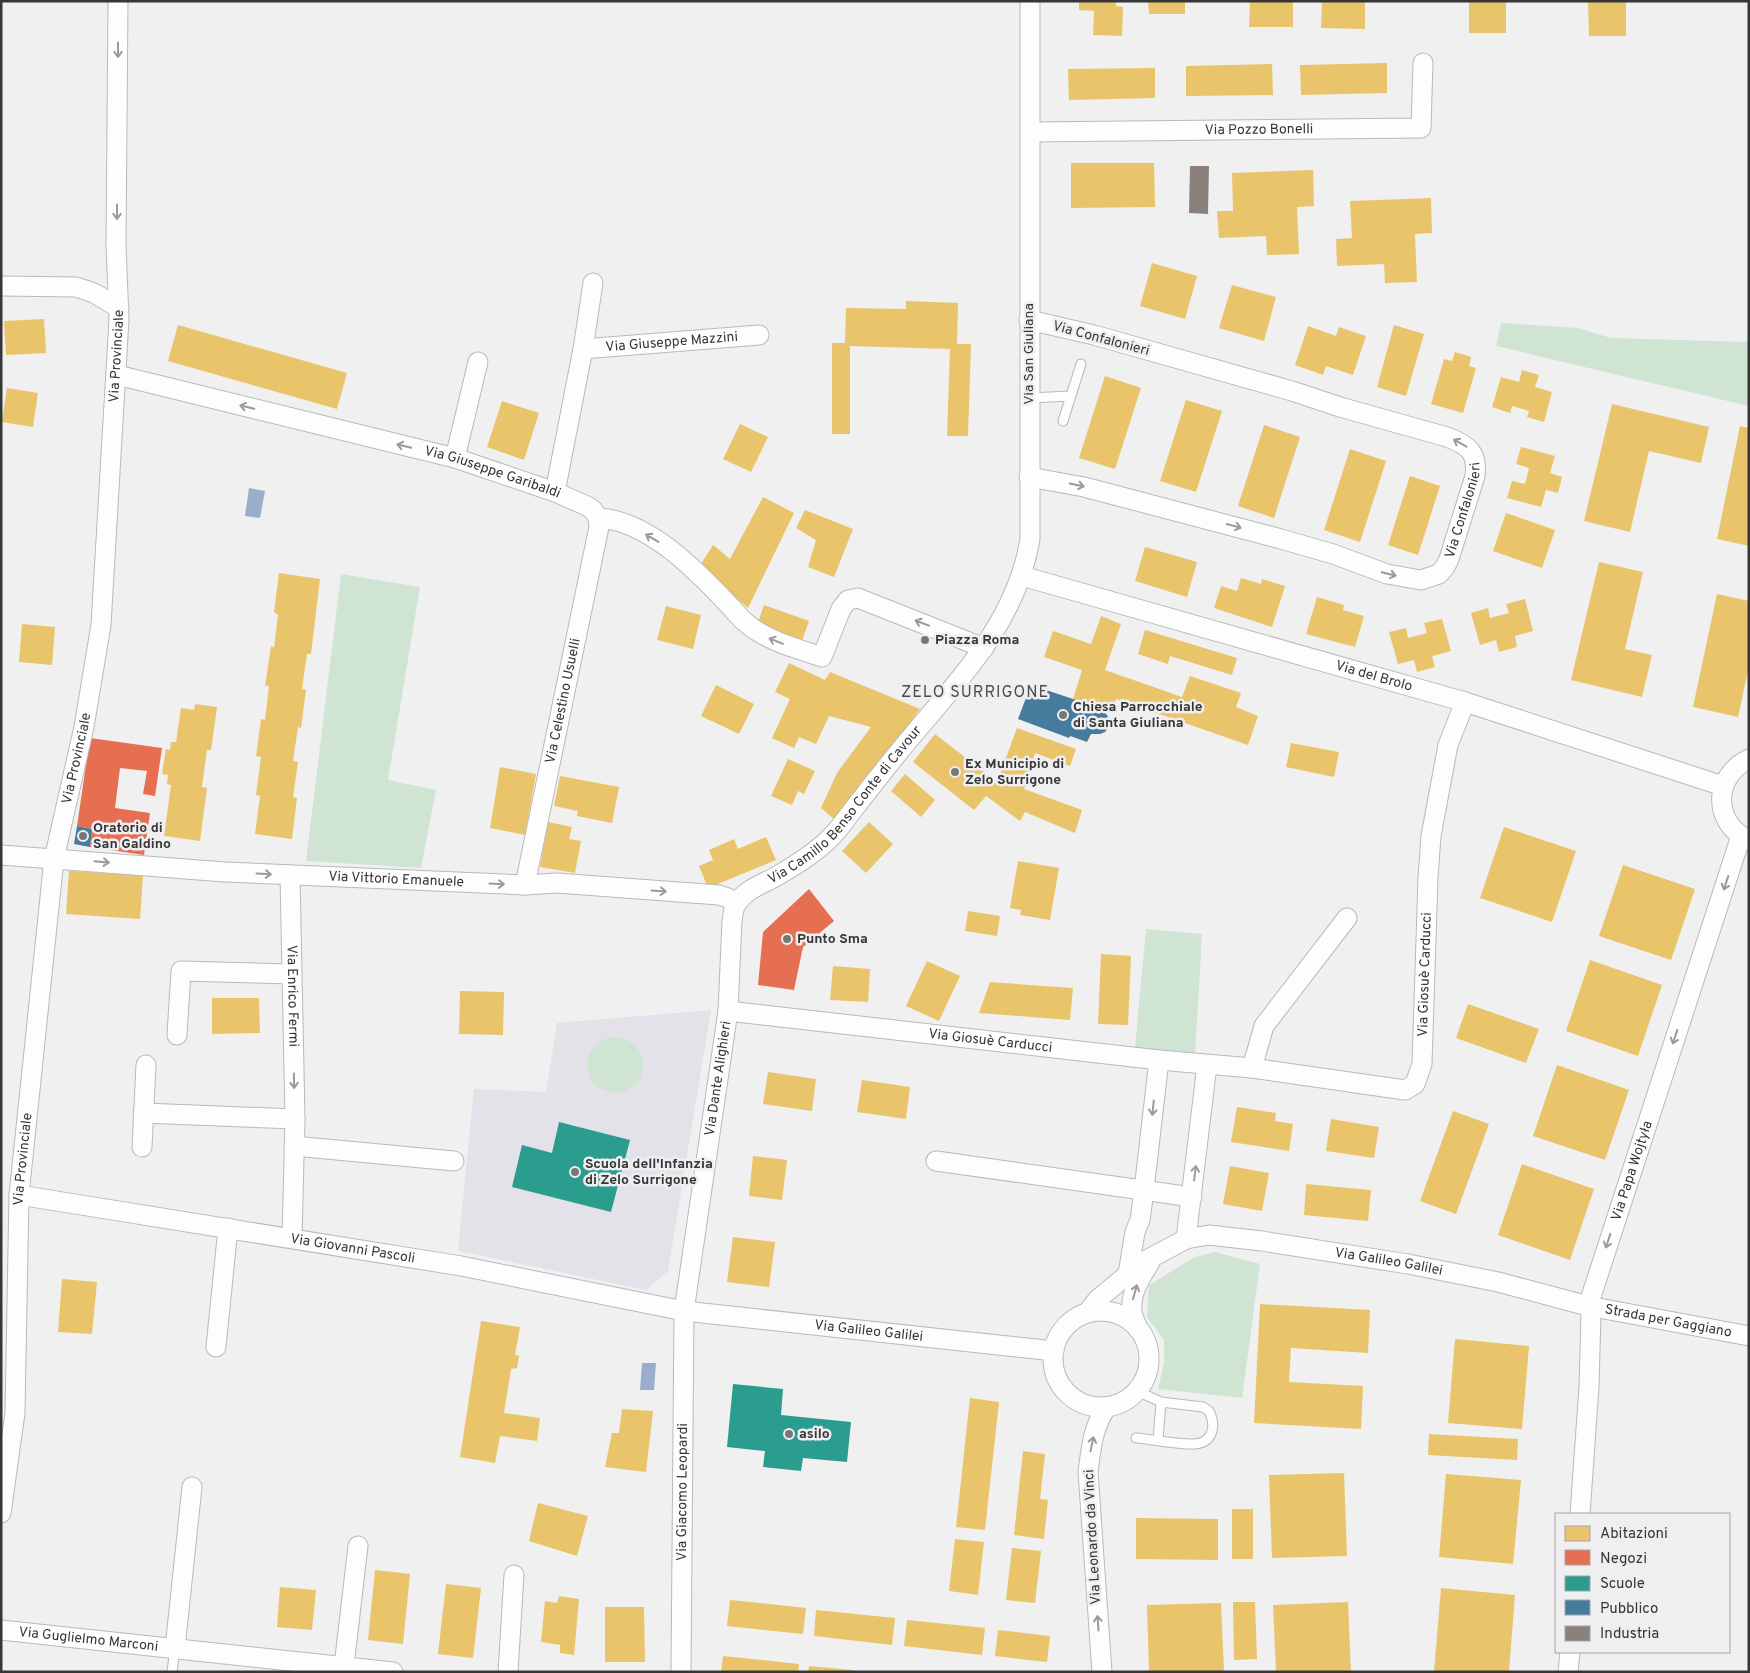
<svg xmlns="http://www.w3.org/2000/svg" width="1750" height="1673" font-family="Overpass,sans-serif">
  <style>
    .built { fill: #e2e2e8 }
    .green { fill: #d0e4d4 }
    .water { fill: #9aaecb }
    .homes { fill: #e9c46a }
    .shops { fill: #e76f51 }
    .schools { fill: #2a9d8f }
    .public { fill: #457b9d }
    .industry { fill: #8a817c }
    .lines { fill: none; stroke-linecap: round; stroke-linejoin: round }
    .lane-casing { stroke: #b9b9ba; stroke-width: 11 }
    .street-casing { stroke: #b9b9ba; stroke-width: 21 }
    .lane { stroke: #fdfdfd; stroke-width: 9 }
    .street { stroke: #fdfdfd; stroke-width: 19 }
    .oneway { stroke: #9a9a9a }
    .poi-dot { fill: #777778; stroke: #efeff2; stroke-width: 2 }
    .labels { text-anchor: middle; dominant-baseline: central; stroke-width: 5; stroke-linejoin: round; paint-order: stroke }
    .street-label { font-size: 14px; fill: #363637; stroke: #efeff2 }
    .poi-label { font-size: 14px; font-weight: bold; fill: #363637; stroke: #efeff2; text-anchor: start }
    .quarter-label { font-size: 16px; letter-spacing: 1px; fill: #4c4c4e; stroke: #efeff2 }
  </style>
  <rect width="100%" height="100%" fill="#f0f0f1"/>
  <path class="built" d="M711,1010L668,1271L646,1290L458,1251L474,1089L546,1092L557,1023Z"/>
  <path class="green" d="M1501,323L1578,328L1611,338L1749,342V406L1496,346Z
    M341,574L420,587L388,780L436,790L421,868L306,861Z
    M1146,929L1202,934L1195,1056L1135,1047Z
    M587 1065a28 28 0 1 1 56 0a28 28 0 1 1-56 0Z
    M1215,1252L1260,1264L1242,1398L1158,1389L1164,1363V1340L1147,1317L1149,1285L1195,1257Z"/>
  <path class="water" d="M249,488L265,491L260,518L245,516Z
    M642,1363H656L654,1390H640Z"/>
  <path class="homes" d="M1079,1H1116V6L1123,7L1122,36L1093,35L1094,11L1079,10Z
    M1148,1H1185V14H1149Z
    M1250,1H1293V27H1249Z
    M1322,1H1365V29L1321,28Z
    M1469,1H1506V33H1469Z
    M1588,1H1626V36H1589Z
    M1387,63V93L1301,95L1300,65Z
    M1272,64L1273,95L1186,96V66Z
    M1155,68V98L1069,100L1068,69Z
    M1071,163H1154L1155,207L1071,208Z
    M1313,170L1314,206L1297,207L1299,254L1267,255L1266,236L1219,238L1217,211H1233L1232,173Z
    M1431,198L1432,233L1415,234L1417,282L1385,283L1384,264L1337,266L1336,239L1352,238L1350,201Z
    M1152,263L1197,276L1185,319L1140,306Z
    M1232,285L1276,297L1264,341L1219,328Z
    M906,301L958,303L957,344H971L968,436H947L950,349L850,346V434H832V343H845L846,308L906,309Z
    M44,319L46,353L6,355L4,321Z
    M178,325L347,373L337,409L168,361Z
    M1394,325L1424,334L1406,396L1377,387Z
    M1308,326L1336,336L1339,327L1366,336L1353,375L1326,366L1323,375L1295,365Z
    M1455,352L1471,357L1469,366L1476,368L1463,413L1431,404L1444,359L1452,361Z
    M1522,370L1539,375L1535,387L1552,392L1544,422L1527,417L1529,411L1512,406L1510,413L1492,407L1501,377L1519,382Z
    M1105,376L1141,388L1115,469L1079,458Z
    M7,388L38,393L33,427L2,422Z
    M1186,400L1222,411L1196,492L1160,481Z
    M502,401L539,413L524,460L487,447Z
    M1612,404L1709,427L1701,463L1649,451L1630,532L1584,521Z
    M740,424L768,437L751,472L723,459Z
    M1264,425L1300,437L1274,518L1238,506Z
    M1740,426L1749,428V546L1717,539Z
    M1521,447L1555,456L1550,473L1562,477L1558,493L1546,490L1541,507L1507,498L1512,481L1525,484L1529,468L1516,464Z
    M1350,449L1386,461L1360,542L1324,530Z
    M1410,476L1440,486L1418,555L1388,545Z
    M763,497L794,513L748,608L699,567L713,545L730,559Z
    M805,510L853,529L834,577L808,567L816,540L796,528Z
    M1506,513L1555,530L1542,568L1493,551Z
    M1145,547L1197,562L1187,597L1135,581Z
    M1599,562L1643,572L1625,649L1652,655L1642,697L1571,680Z
    M279,573L320,579L311,654H307L302,689L306,690L301,728L298,727L293,761L298,762L293,797L297,798L292,839L255,834L260,796L256,795L261,757L256,756L261,719L265,720L269,686H265L271,646L274,648L278,615L274,612Z
    M1241,578L1261,584L1262,579L1285,586L1272,627L1214,608L1221,586L1237,591Z
    M1717,594L1749,601V666L1738,717L1693,707Z
    M1317,597L1344,605L1343,610L1364,616L1355,647L1306,634Z
    M1525,599L1533,631L1515,636L1517,647L1499,652L1496,640L1480,645L1471,613L1488,608L1490,618L1509,613L1506,604Z
    M764,605L809,621L802,641L757,625Z
    M666,606L701,615L693,649L657,640Z
    M1101,616L1121,624L1105,670L1182,697L1190,676L1241,693L1236,707L1258,716L1248,745L1116,699L1111,712L1073,699L1082,670L1044,657L1053,631L1091,644Z
    M1442,619L1451,651L1432,656L1435,667L1417,672L1414,660L1398,664L1389,632L1406,628L1408,638L1427,633L1424,623Z
    M22,624L55,627L52,665L19,662Z
    M1145,630L1237,658L1232,675L1170,656L1168,664L1138,654Z
    M789,663L825,680L830,672L920,709L862,786L834,819L821,808L837,773L871,727L829,716L816,744L799,737L794,748L772,738L790,699L775,692Z
    M716,685L754,704L739,734L701,716Z
    M195,704L217,707L211,750H207L202,787L207,788L200,841L164,836L171,785L167,784L168,775L162,774L166,749L170,750L171,742H176L181,708L194,710Z
    M1017,728L1076,749L1070,766L1035,753L1024,789L1082,810L1075,833L1025,812L1020,821L986,796L974,810L913,762L935,734L997,782Z
    M1291,743L1339,752L1334,777L1286,767Z
    M788,759L815,771L804,794L798,791L792,805L771,796Z
    M500,767L536,774L525,835L490,828Z
    M905,774L935,800L921,817L891,791Z
    M560,776L619,787L612,823L577,816L578,811L554,806Z
    M548,822L572,827L569,839L581,841L575,873L540,867Z
    M869,822L893,844L866,873L842,851Z
    M1504,827L1576,851L1552,922L1480,898Z
    M766,837L776,860L708,888L699,866L713,860L709,850L734,839L738,849Z
    M1018,861L1059,868L1050,920L1020,915L1021,910L1010,908Z
    M1623,865L1695,889L1671,960L1599,936Z
    M69,871L143,875L140,919L66,914Z
    M968,911L1000,916L997,936L965,931Z
    M1101,954L1131,956L1128,1025L1098,1024Z
    M1590,960L1662,985L1638,1056L1566,1031Z
    M927,961L960,976L939,1021L906,1006Z
    M833,966L870,969L868,1002L830,1000Z
    M990,982L1073,988L1070,1020L979,1013Z
    M460,991L504,992L503,1035L459,1034Z
    M212,998H259L260,1033L212,1034Z
    M1468,1004L1539,1029L1526,1063L1456,1038Z
    M1557,1065L1629,1090L1605,1160L1533,1136Z
    M768,1072L816,1079L812,1111L763,1104Z
    M862,1080L910,1087L906,1119L857,1112Z
    M1237,1107L1276,1113L1275,1121L1293,1124L1289,1151L1231,1142Z
    M1453,1111L1489,1124L1456,1214L1420,1201Z
    M1331,1119L1379,1127L1374,1158L1326,1151Z
    M753,1156L787,1160L782,1200L749,1196Z
    M1522,1164L1594,1189L1570,1260L1498,1235Z
    M1230,1166L1269,1173L1262,1211L1223,1204Z
    M1306,1184L1371,1190L1368,1221L1304,1215Z
    M733,1237L775,1242L769,1287L727,1282Z
    M62,1279L97,1282L92,1334L58,1332Z
    M1260,1304L1370,1310L1368,1353L1291,1348L1289,1382L1363,1386L1361,1429L1254,1423Z
    M481,1321L520,1327L515,1355L519,1356L517,1368L511,1369L504,1413L540,1418L537,1441L500,1436L495,1463L460,1457Z
    M1455,1339L1529,1346L1522,1429L1448,1423Z
    M970,1398L999,1402L985,1530L956,1527Z
    M622,1409L653,1411L646,1472L605,1467L612,1433H619Z
    M1429,1434L1518,1439L1517,1460L1428,1455Z
    M1023,1451L1045,1454L1040,1499L1048,1500L1044,1539L1014,1535Z
    M1344,1473L1347,1556L1272,1558L1269,1475Z
    M1446,1474L1521,1480L1513,1564L1439,1557Z
    M538,1503L588,1516L577,1556L529,1541Z
    M1232,1509H1253V1559H1232Z
    M1136,1518L1218,1519V1560L1136,1559Z
    M955,1539L984,1542L978,1595L949,1591Z
    M1012,1548L1041,1551L1035,1603L1006,1600Z
    M375,1570L410,1574L403,1644L368,1640Z
    M446,1584L481,1588L473,1658L438,1654Z
    M280,1587L316,1590L312,1630L277,1627Z
    M1441,1588L1515,1595L1509,1672H1434Z
    M559,1596L579,1599L574,1655L560,1653V1645L541,1642L545,1601L557,1603Z
    M730,1600L806,1608L803,1634L727,1626Z
    M1233,1602H1255L1257,1659L1234,1660Z
    M1348,1602L1351,1672H1276L1273,1605Z
    M1221,1603L1224,1672H1149L1147,1605Z
    M605,1607H644L645,1662H605Z
    M816,1610L895,1618L892,1645L814,1636Z
    M907,1620L985,1628L982,1655L904,1646Z
    M998,1630L1050,1636L1047,1662L995,1656Z
    M723,1656L799,1664L798,1672H721Z
    M809,1666L853,1670V1672H808Z"/>
  <path class="shops" d="M90,738L162,748L155,796L143,794L147,771L120,768L115,808L150,813L144,855L90,847L92,829L77,826Z
    M809,889L834,921L803,947L794,990L758,985L763,932Z"/>
  <path class="schools" d="M559,1122L630,1140L611,1212L512,1187L522,1145L552,1153Z
    M733,1384L783,1389L781,1415L851,1422L847,1462L803,1458L801,1471L763,1467L765,1451L727,1447Z"/>
  <path class="public" d="M1031,685L1103,709L1108,717V728L1105,732L1100,734H1091L1087,742L1070,736L1069,738L1018,719Z
    M77,826L92,829L90,847L74,844Z"/>
  <path class="industry" d="M1190,166H1209L1208,214L1189,213Z"/>
  <g class="lines">
    <defs>
      <path id="lane" d="M1029,398L1071,396
        M1063,421L1081,364
        M1136,1438C1152,1439 1179,1445 1195,1444C1214,1442 1216,1425 1209,1411L1203,1407L1161,1402L1137,1391
        M1158,1440L1161,1402
        M172,1672L175,1648"/>
      <g id="street">
        <path id="s1" d="M1031,132L1421,128L1423,63"/>
        <path d="M1,286L76,287L94,293L119,308"/>
        <path id="s2" d="M583,349L759,335"/>
        <path id="s3" d="M117,375L455,458L555,492L587,506L593,510L598,518C647,520 695,569 727,603C733,609 739,617 745,622C766,641 796,648 822,657L841,609L848,600L858,598L984,648"/>
        <path d="M455,458L478,362"/>
        <path id="s4" d="M1029,477L1084,487L1281,539L1333,554L1387,574L1421,580L1439,574L1445,567L1449,559L1475,476C1478,452 1468,445 1447,437L1340,407L1292,391L1094,335L1029,320"/>
        <path d="M555,492L583,349L593,283"/>
        <path id="s5" d="M1022,576L1465,702L1723,786"/>
        <path d="M1749,759C1713,776 1712,823 1749,840"/>
        <path id="s6" d="M1,855L225,872L525,885L557,883L719,895L728,898L736,904"/>
        <path id="s7" d="M290,875L295,1119L292,1238"/>
        <path id="s8" d="M525,885L599,527L598,518"/>
        <path id="s9" d="M728,1011L1159,1060L1252,1068L1405,1090L1415,1084L1422,1064L1428,878L1431,836L1448,745L1465,702"/>
        <path d="M177,1035L181,971L291,974"/>
        <path d="M1252,1068L1264,1026L1347,918"/>
        <path d="M143,1113L295,1119"/>
        <path d="M294,1146L454,1161"/>
        <path d="M142,1147L146,1065"/>
        <path d="M936,1161L1192,1197"/>
        <path id="s10" d="M19,1195L461,1266L684,1311L1054,1351"/>
        <path d="M1186,1239L1207,1065"/>
        <path d="M1128,1274L1135,1232L1140,1220L1144,1190L1159,1060"/>
        <circle cx="1101" cy="1359" r="48"/>
        <path id="s11" d="M1087,1313L1098,1299L1143,1262L1186,1239L1209,1235L1262,1241L1408,1264L1498,1282L1588,1306L1749,1336"/>
        <path d="M1138,1329C1136,1323 1132,1316 1132,1310C1130,1292 1142,1276 1150,1262"/>
        <path d="M216,1347L228,1228"/>
        <path id="s12" d="M1,1513L15,1413L19,1195L54,859L84,727L101,625L119,319L116,245L118,1"/>
        <path id="s13" d="M1580,1514L1589,1387L1591,1313L1588,1306L1741,836"/>
        <path id="s14" d="M1,1630L393,1672"/>
        <path d="M175,1648L192,1487"/>
        <path d="M344,1666L358,1546"/>
        <path d="M508,1672L514,1575"/>
        <path id="s15" d="M681,1672L684,1311L728,1011L732,921C733,916 733,908 737,903C746,889 763,884 777,876C796,865 817,852 832,836C841,827 848,816 856,806C870,788 884,770 898,753C951,687 1016,627 1030,539V1"/>
        <path d="M1102,1672L1088,1472C1091,1449 1093,1425 1107,1407"/>
        <path d="M1568,1672L1570,1652"/>
      </g>
    </defs>
    <use href="#lane" class="lane-casing"/>
    <use href="#street" class="street-casing"/>
    <use href="#lane" class="lane"/>
    <use href="#street" class="street"/>
  </g>
  <defs><path id="oneway-shaft" d="M-6 0H5M1.5-3L5.5 0L1.5 3" fill="none" stroke-width="1.6" stroke-linecap="round" stroke-linejoin="round" transform="scale(1.25)"/></defs>
  <g class="oneway">
    <use href="#oneway-shaft" transform="translate(118 50) rotate(90)"/>
    <use href="#oneway-shaft" transform="translate(117 212) rotate(90)"/>
    <use href="#oneway-shaft" transform="translate(247 407) rotate(-166)"/>
    <use href="#oneway-shaft" transform="translate(1460 443) rotate(-151)"/>
    <use href="#oneway-shaft" transform="translate(404 446) rotate(-166)"/>
    <use href="#oneway-shaft" transform="translate(1077 485) rotate(12)"/>
    <use href="#oneway-shaft" transform="translate(1234 526) rotate(15)"/>
    <use href="#oneway-shaft" transform="translate(652 538) rotate(-149)"/>
    <use href="#oneway-shaft" transform="translate(1389 574) rotate(14)"/>
    <use href="#oneway-shaft" transform="translate(922 623) rotate(-159)"/>
    <use href="#oneway-shaft" transform="translate(776 641) rotate(-158)"/>
    <use href="#oneway-shaft" transform="translate(102 862) rotate(5)"/>
    <use href="#oneway-shaft" transform="translate(264 874) rotate(3)"/>
    <use href="#oneway-shaft" transform="translate(1726 883) rotate(108)"/>
    <use href="#oneway-shaft" transform="translate(497 884) rotate(3)"/>
    <use href="#oneway-shaft" transform="translate(659 891) rotate(4)"/>
    <use href="#oneway-shaft" transform="translate(1675 1037) rotate(108)"/>
    <use href="#oneway-shaft" transform="translate(294 1081) rotate(89)"/>
    <use href="#oneway-shaft" transform="translate(1153 1108) rotate(96)"/>
    <use href="#oneway-shaft" transform="translate(1195 1173) rotate(-83)"/>
    <use href="#oneway-shaft" transform="translate(1608 1241) rotate(108)"/>
    <use href="#oneway-shaft" transform="translate(1135 1292) rotate(-74)"/>
    <use href="#oneway-shaft" transform="translate(1092 1444) rotate(-78)"/>
    <use href="#oneway-shaft" transform="translate(1098 1623) rotate(-94)"/>
  </g>
  <g class="poi-dot">
    <circle cx="925" cy="640" r="5"/>
    <circle cx="1063" cy="715" r="5"/>
    <circle cx="955" cy="772" r="5"/>
    <circle cx="83" cy="836" r="5"/>
    <circle cx="787" cy="939" r="5"/>
    <circle cx="575" cy="1172" r="5"/>
    <circle cx="789" cy="1434" r="5"/>
  </g>
  <g class="labels">
    <g class="street-label">
      <text stroke="none"><textPath href="#s1" startOffset="228">Via Pozzo Bonelli</textPath></text>
      <text transform="translate(1101 339) rotate(15)">Via Confalonieri</text>
      <text stroke="none"><textPath href="#s2" startOffset="89">Via Giuseppe Mazzini</textPath></text>
      <text transform="translate(1029 354) rotate(-90)">Via San Giuliana</text>
      <text stroke="none"><textPath href="#s12" startOffset="1165">Via Provinciale</textPath></text>
      <text stroke="none"><textPath href="#s3" startOffset="388">Via Giuseppe Garibaldi</textPath></text>
      <text stroke="none"><textPath href="#s4" startOffset="494">Via Confalonieri</textPath></text>
      <text stroke="none"><textPath href="#s5" startOffset="366">Via del Brolo</textPath></text>
      <text stroke="none"><textPath href="#s8" startOffset="188">Via Celestino Usuelli</textPath></text>
      <text stroke="none"><textPath href="#s12" startOffset="760">Via Provinciale</textPath></text>
      <text stroke="none"><textPath href="#s15" startOffset="921">Via Camillo Benso Conte di Cavour</textPath></text>
      <text stroke="none"><textPath href="#s6" startOffset="396">Via Vittorio Emanuele</textPath></text>
      <text stroke="none"><textPath href="#s9" startOffset="804">Via Giosuè Carducci</textPath></text>
      <text stroke="none"><textPath href="#s7" startOffset="121">Via Enrico Fermi</textPath></text>
      <text stroke="none"><textPath href="#s9" startOffset="264">Via Giosuè Carducci</textPath></text>
      <text stroke="none"><textPath href="#s15" startOffset="596">Via Dante Alighieri</textPath></text>
      <text stroke="none"><textPath href="#s12" startOffset="355">Via Provinciale</textPath></text>
      <text stroke="none"><textPath href="#s13" startOffset="351">Via Papa Wojtyła</textPath></text>
      <text stroke="none"><textPath href="#s10" startOffset="338">Via Giovanni Pascoli</textPath></text>
      <text stroke="none"><textPath href="#s11" startOffset="330">Via Galileo Galilei</textPath></text>
      <text stroke="none"><textPath href="#s11" startOffset="616">Strada per Gaggiano</textPath></text>
      <text stroke="none"><textPath href="#s10" startOffset="861">Via Galileo Galilei</textPath></text>
      <text stroke="none"><textPath href="#s15" startOffset="180">Via Giacomo Leopardi</textPath></text>
      <text transform="translate(1093 1537) rotate(-93)">Via Leonardo da Vinci</text>
      <text stroke="none"><textPath href="#s14" startOffset="88">Via Guglielmo Marconi</textPath></text>
    </g>
    <g class="poi-label">
      <text x="935" y="640">Piazza Roma</text>
      <text x="1073" y="707">Chiesa Parrocchiale<tspan x="1073" dy="16">di Santa Giuliana</tspan></text>
      <text x="965" y="764">Ex Municipio di<tspan x="965" dy="16">Zelo Surrigone</tspan></text>
      <text x="93" y="828">Oratorio di<tspan x="93" dy="16">San Galdino</tspan></text>
      <text x="797" y="939">Punto Sma</text>
      <text x="585" y="1164">Scuola dell'Infanzia<tspan x="585" dy="16">di Zelo Surrigone</tspan></text>
      <text x="799" y="1434">asilo</text>
    </g>
    <g class="quarter-label">
      <text x="975" y="693">ZELO SURRIGONE</text>
    </g>
  </g>
  <rect width="1750" height="1673" fill="none" stroke="#363637" stroke-width="5"/>
  <rect x="1555" y="1513" width="175" height="140" fill="#efeff2" stroke="#a5a5a7"/>
  <rect x="1565" y="1526" width="25" height="15" fill="#e9c46a" stroke="#a5a5a7"/>
  <text x="1600" y="1538" font-size="15" fill="#363637">Abitazioni</text>
  <rect x="1565" y="1550" width="25" height="15" fill="#e76f51" stroke="#a5a5a7"/>
  <text x="1600" y="1563" font-size="15" fill="#363637">Negozi</text>
  <rect x="1565" y="1576" width="25" height="15" fill="#2a9d8f" stroke="#a5a5a7"/>
  <text x="1600" y="1588" font-size="15" fill="#363637">Scuole</text>
  <rect x="1565" y="1600" width="25" height="15" fill="#457b9d" stroke="#a5a5a7"/>
  <text x="1600" y="1613" font-size="15" fill="#363637">Pubblico</text>
  <rect x="1565" y="1626" width="25" height="15" fill="#8a817c" stroke="#a5a5a7"/>
  <text x="1600" y="1638" font-size="15" fill="#363637">Industria</text>
</svg>
